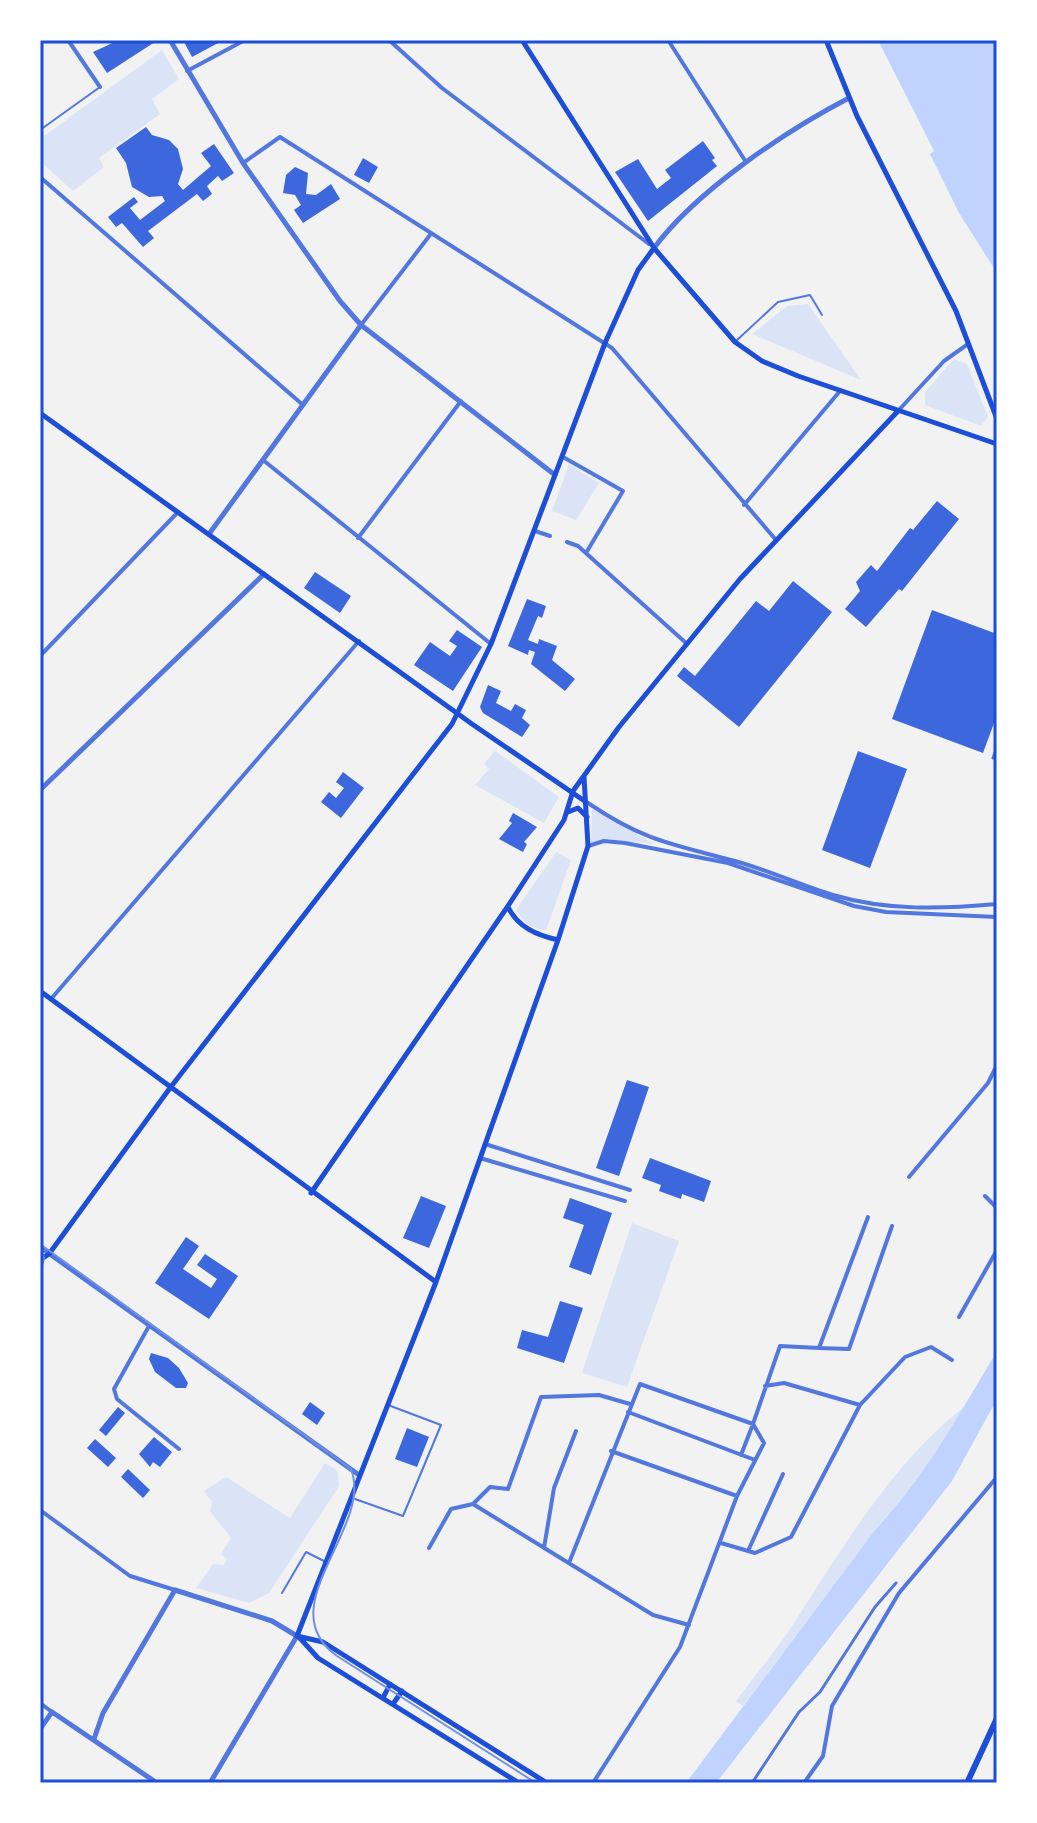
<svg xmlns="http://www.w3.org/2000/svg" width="1037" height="1823" font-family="'Noto Sans',sans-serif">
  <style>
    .green { fill: #dbe4f7 }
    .water { fill: #bfd3fe }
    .building { fill: #3d67dc }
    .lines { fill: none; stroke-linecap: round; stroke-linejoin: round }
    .service { stroke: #5277de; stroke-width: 2 }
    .pedestrian { stroke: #5277de; stroke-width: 3 }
    .minor { stroke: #5277de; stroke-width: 4 }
    .tertiary { stroke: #5277de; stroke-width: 5 }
    .secondary { stroke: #1d4ed8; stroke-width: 5 }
    .primary { stroke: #1d4ed8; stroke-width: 6 }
    .tram { stroke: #7290e2; stroke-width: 2 }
    .neatline { fill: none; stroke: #1d4ed8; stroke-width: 3 }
  </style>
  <rect width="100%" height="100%" fill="#f2f2f2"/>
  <path class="green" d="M162,50L179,79L152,99L160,114L99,158L104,167L73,191L40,161V139Z
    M808,304L861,380L752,334L787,306Z
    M954,359L967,364L988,417L981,426L925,405V392Z
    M569,464L599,483L576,520L552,511Z
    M495,751L559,797L544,823L475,785L489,769L484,764Z
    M592,809L654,844L605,839L591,843Z
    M556,852L571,860L546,930C532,929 523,923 516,910Z
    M632,1223L679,1241L627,1387L582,1373Z
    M963,1408L951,1432L906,1497L875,1530L743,1706L736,1701C755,1675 777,1650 794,1623C840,1551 895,1460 963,1408Z
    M325,1463L338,1471L339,1486L269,1593L249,1603L196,1588L213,1564L224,1565L227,1559L221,1554L231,1538L210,1511L212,1502L204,1491L226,1477L290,1518Z"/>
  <path class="water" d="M874,40H997V273L959,213L930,154L934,151L879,42Z
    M997,1351V1399L952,1481L716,1783H686L875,1530C926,1476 959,1414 997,1351Z"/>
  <path class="building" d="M119,40H158L107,73L93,52Z
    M183,40H219L220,42L192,57Z
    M146,127L152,135L169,140L178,149L183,169L178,184L183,190L211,166L201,153L214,144L234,173L222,181L218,176L207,186L212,194L203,201L197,194L148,231L154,238L143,247L122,223L116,227L108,217L134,197L138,202L130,208L140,220L165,201L162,196L149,197L132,187L126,163L116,148Z
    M703,141L715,158L712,160L717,166L648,221L615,172L638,159L657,189L671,178L665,170Z
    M363,158L378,167L369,183L354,175Z
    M295,167L308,173L306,194L316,195L331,184L340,199L303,223L294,210L301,205L295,195L283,193L286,175Z
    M937,501L959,519L902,591L899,589L866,627L845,609L860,591L856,582L871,565L877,571L910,528L913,530Z
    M315,572L351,596L340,613L304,588Z
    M793,581L832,612L739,727L677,676L684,667L695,676L756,601L769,611Z
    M527,599L546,606L542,618L538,616L528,640L538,644L539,639L557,646L552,660L575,679L565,691L531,664L535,652L529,650L528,655L508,646Z
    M932,610L997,634V715L983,753L892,719Z
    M457,630L482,647L453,691L414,665L430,642L450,656L457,646L449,641Z
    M488,685L501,691L496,703L511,711L515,704L526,710L522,718L530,725L522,737L483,713L480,707Z
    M858,751L907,769L870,868L822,850Z
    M343,772L364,788L341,818L321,802L329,792L336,798L344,788L336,782Z
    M513,813L537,827L524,842L527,844L523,852L499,839L512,823L509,821Z
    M627,1080L649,1087L619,1176L596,1168Z
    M650,1158L711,1181L704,1202L682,1194L681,1199L659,1191L661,1185L642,1178Z
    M421,1196L446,1206L429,1248L403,1238Z
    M570,1198L612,1213L591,1275L569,1267L584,1225L563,1218Z
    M186,1237L199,1246L183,1269L211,1288L217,1279L197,1265L205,1254L238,1276L209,1319L155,1283Z
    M560,1301L583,1308L564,1363L517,1348L522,1330L548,1337Z
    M151,1353L168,1358L179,1368L188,1383L186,1388H176L155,1372L149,1359Z
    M310,1402L325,1413L317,1425L302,1414Z
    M118,1407L125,1413L106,1436L99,1430Z
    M407,1428L429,1437L417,1467L395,1459Z
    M154,1437L172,1452L160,1467L153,1462L150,1467L139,1454Z
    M95,1439L116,1458L108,1467L87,1448Z
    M128,1469L150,1490L143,1498L121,1477Z"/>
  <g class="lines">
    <path class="service" d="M40,130L100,87
      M736,341L778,302L810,295L822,315
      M355,1499L403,1516L441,1425L388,1405
      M282,1593L306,1552L324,1561"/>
    <path class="pedestrian" d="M993,758L997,747
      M752,1783L799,1712L820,1692L875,1607L896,1583"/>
    <path class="minor" d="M68,40L100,87
      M389,40L442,88L649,244
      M668,40L746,162
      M187,71L245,40
      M243,163L280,137L612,348L776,540
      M40,177L303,405
      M361,325L430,235
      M898,411L944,361L968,344
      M563,457L623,491L586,553
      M263,460L491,644
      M744,505L840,391
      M535,531L550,536
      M358,538L461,401
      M567,542L578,546L686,643
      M40,656L178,512
      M588,803C644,841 671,844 735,861C768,870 800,885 833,895C887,911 942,909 997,904
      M588,846L604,841L625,843L728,863L854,906L886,912L997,917
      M997,909V912
      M51,999L359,641
      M485,1144L630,1190
      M480,1158L625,1201
      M909,1177L988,1083L997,1065
      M985,1196L997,1208
      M959,1317L997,1250
      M149,1326L114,1389L117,1399L179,1449
      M819,1348L849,1349L892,1226
      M860,1405L905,1357L931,1347L952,1360
      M628,1412L755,1460
      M611,1451L737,1496
      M474,1503L490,1487L508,1489L541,1397L599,1395L630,1404
      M40,1510L130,1576L175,1590
      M721,1543L755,1553L791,1537L860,1405L784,1383L765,1386
      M429,1548L451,1509L473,1504L653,1615L689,1625
      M544,1548L554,1488L576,1431
      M748,1551L783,1474
      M569,1563L640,1384L753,1424L741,1455
      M40,1703L52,1712
      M593,1783L680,1647L737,1496L764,1443L753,1424L780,1346L819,1348L868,1217
      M804,1783L823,1756L832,1706L899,1593L997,1477"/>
    <path class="tertiary" d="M170,40L243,163L340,301L361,325L555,475
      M654,248C696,191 787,130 849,98
      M209,534L361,325
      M40,790L264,574
      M40,1247L359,1475
      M40,1729L52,1712L157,1783
      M94,1739L103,1713L175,1590L272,1621L297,1636L210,1783"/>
    <path class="secondary" d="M522,40L654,248L735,342L762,361L798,376L997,444
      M826,40L857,116L956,311L997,419
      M40,413L472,724L586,802
      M568,812L578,808L587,817
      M508,907C518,927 536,935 558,940
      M40,991L436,1282
      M311,1193L508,906L564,820L573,791L619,727L740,579L898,411
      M40,1260L49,1254L170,1088L452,724L491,644L605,343L638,270L654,248
      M297,1636L436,1282L558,940L588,846L584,777
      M297,1636L323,1642L547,1783
      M298,1636L318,1658L519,1783
      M383,1698L390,1684
      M393,1704L402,1691"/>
    <path class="primary" d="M967,1783L997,1718"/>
    <path class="tram" d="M40,1244L351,1469C374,1528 268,1607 337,1656L536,1783
      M40,1246L44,1258L40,1273"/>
  </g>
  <rect width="1037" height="1823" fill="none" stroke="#ffffff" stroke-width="84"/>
  <rect x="42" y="42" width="953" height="1739" class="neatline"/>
</svg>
